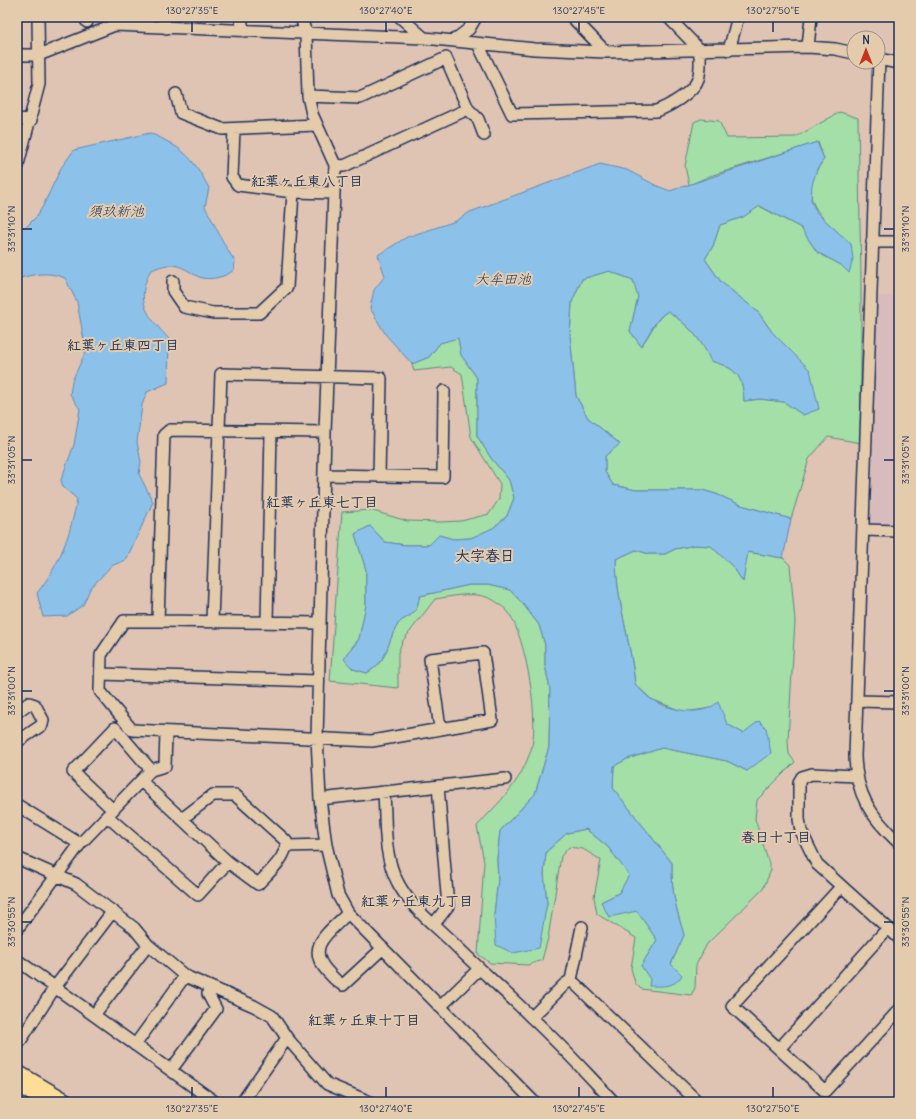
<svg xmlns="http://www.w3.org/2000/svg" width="916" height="1119" font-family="Delius,'Klee One',sans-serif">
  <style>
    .built { fill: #d8bbbc }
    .green { fill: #a3dfa6; stroke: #5f8782 }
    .water { fill: #8cc2ea; stroke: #5f87b2 }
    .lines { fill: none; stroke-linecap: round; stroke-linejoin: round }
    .minor-casing { stroke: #1b2f5e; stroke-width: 14 }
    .major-casing { stroke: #1b2f5e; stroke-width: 17 }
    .minor { stroke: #e4cbac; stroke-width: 11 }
    .major { stroke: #fedd96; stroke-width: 14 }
    .ticks { fill: none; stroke: #1b2f5e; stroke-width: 1.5 }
    .labels { text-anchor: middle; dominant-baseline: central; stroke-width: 4; stroke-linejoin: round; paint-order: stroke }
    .neighbourhood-label { font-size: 14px; font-weight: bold; fill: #1b2f5e; stroke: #e4cbac }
    .water-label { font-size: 14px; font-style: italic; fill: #263e6c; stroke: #e4cbac }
    .quarter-label { font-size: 15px; font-weight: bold; fill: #1b2f5e; stroke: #e4cbac }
    .neatline { fill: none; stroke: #1b2f5e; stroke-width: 1.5 }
    .ticks-label { font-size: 10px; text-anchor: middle; fill: #1b2f5e }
  </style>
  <rect width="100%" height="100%" fill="#dfc4b3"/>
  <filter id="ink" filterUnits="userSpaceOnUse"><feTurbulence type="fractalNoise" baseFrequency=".025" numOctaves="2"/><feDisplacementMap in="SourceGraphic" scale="8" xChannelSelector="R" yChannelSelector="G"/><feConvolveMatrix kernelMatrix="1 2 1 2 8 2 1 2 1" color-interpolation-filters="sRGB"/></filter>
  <g filter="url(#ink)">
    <path class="built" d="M878,296H899V527L871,526Z"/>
    <path class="green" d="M840,112L858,118L861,278V443L828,437L809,459L791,519L741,505L716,494L702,490H636L613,485L605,472V456L619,443L588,418L576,396L570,335L572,302L582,279L609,271L633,280L638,297L630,331L641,346C651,334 655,319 668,311C689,326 700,337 711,361C736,368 743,375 744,401L760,399L784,402L803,415L786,347L772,332L758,312L721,282L705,259L713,246L720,225L743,217L759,206L801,228L817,252L841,265L849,272L851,244C821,216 794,201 824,159L818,142L710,176L689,185L685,166L694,122L701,119L719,121L727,138L796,137Z
      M458,337L461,355L477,378V436L491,458L509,480L514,498L507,516L493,528L471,538L453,539L439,535L429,545H405L385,542L370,526L355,534L366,570V605L359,639L347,653L353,669L367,673C390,659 385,645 398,624C402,618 411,617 415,611C418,607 418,600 420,596L469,585H488L510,590L523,604L539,625L545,645V665L550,689L549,747L535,794L500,831L497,859L498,879L494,915L542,924L547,903L544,874L546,852L567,833L586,829L608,847L630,875L619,893L601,902L637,911L657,940L641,966L682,975L671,964L684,935C676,909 671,890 672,863L613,788L614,766L627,759L662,748L727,761L747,771L743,733L727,724L712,708L684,712L651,699L635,684C631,641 616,601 616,559L636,550L649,554H665L675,549L695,545L711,546L734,568L743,582L747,552L783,558L790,565L795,621L788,740L789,754L795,762L757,800L755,819L771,870L763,889L707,944L696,965L695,988L691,995L641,989L635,983L631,968L636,938L597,914L594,897L601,860L583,849L569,847L561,856L548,938L542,960L528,965L490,963L478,954L484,862L477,826C499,802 519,785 530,753C541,724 526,639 509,613C506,609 499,604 495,601C477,590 455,596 435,599L402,642L398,653V688L330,681L342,512L370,510L407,521L440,522L461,521L489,514L499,499L500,484L471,437L462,374L451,367L414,371L412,364L429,357L440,343Z"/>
    <path class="water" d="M150,133C183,148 192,156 209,188L205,207C216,226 222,243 235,261L234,270C226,277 209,281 199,277C189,272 182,265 170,265C163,265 156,268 150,271C135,303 147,315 169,339L168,383L147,392L142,405L137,442L141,462L139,474L153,502L126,560L111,566L90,589L83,605L67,616L43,617L37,593C59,566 71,534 77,499L63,487L61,480L74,445L80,409L70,394L72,381L86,351L77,302L65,278C49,271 34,274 17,279V228L26,227L36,217L43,206L61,168L74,150Z
      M817,142L824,159L817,169L812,185L811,201L817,213L851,244L853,259L849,273L841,265L817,252L801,228L760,206L743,217L720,225L713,246L705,259L721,282L758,312L772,332L810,370L819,409L803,415L784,402L760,399L744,401C743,375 736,368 711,361C700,337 689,326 668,311C655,318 650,334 641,346L630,331L638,297L633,280L609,271L582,279L572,302L570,335L576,396L588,418L620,444L605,456V472L613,485L636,490H702L716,494L741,505L791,519L783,558L748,552L743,582L734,568L711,546L695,545L675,549L665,554H649L636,550L616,559C616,601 631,642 635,684C640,689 645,695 651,699C669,710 701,718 718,702L727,724L743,733L759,721L766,728L771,753L747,771L727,761L662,748L627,759L614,766L613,788L672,863C671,890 676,909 684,935L671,964L682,975C675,988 662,986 649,986L650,979L641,966L657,940L637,911L609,917L601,902L619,893L629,875L608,847L586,829L567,833L546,852L544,874L547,903L539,948L513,953L496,945L494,915L498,879L497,859L500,831L535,794L549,747L550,689L545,665V645L539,625L523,604L510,590L488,585H469L420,596C418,600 418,607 415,611C411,617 402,618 398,624C385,645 390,659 367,673L353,669L344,659L359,639L366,605V570L355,534L370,526L385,542L405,545H429L439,535L453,539L471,538L493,528L507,516L514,498L509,480L491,458L477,436V378L461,355L458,338L440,343L429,357L412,364L386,335L370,308L374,290L385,276L378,255L407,237L456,221L470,212L600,164L627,170L655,185L670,191Z"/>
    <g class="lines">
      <defs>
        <path id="minor" d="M163,17L166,28
          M240,17L244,31
          M301,17L306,34L308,96L312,114L335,165L325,432L317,738L320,799L326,845L338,895L348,913L534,1102
          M400,17L424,38
          M572,17L606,52
          M87,22L89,17
          M453,41L469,29L476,17
          M478,44L512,114L656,111C668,107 694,92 698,79C701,71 700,59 700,50L668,17
          M808,47L811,17
          M729,50L738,17
          M17,55H39L115,25L424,38L535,49L606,52L808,47L835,49L854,53
          M878,59L899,63
          M879,59L855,756C856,795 871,817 899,843
          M176,94L181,113L222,129L317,125
          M308,96L360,98L446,58L468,109L344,166L335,165
          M468,109L478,119L484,135
          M17,119L31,120
          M234,129L232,177L238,185L293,192L333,193
          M17,168L39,84L38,17
          M872,242H899
          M173,281V291L184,307L213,313H259L287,287L293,192
          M325,475L443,477L444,391
          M863,530L899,531
          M158,621H124L101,655L100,691L132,730L372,741L492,720L483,653L430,659L440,728
          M212,621L221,374L381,378L379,476
          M267,622L271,432
          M320,623L158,621L164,435L170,430L325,432
          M101,674L318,681
          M858,701L899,702
          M17,712L29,703L35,705L43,720L42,725L17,742
          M856,776L812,774L802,777L799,782V819L801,831L817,864L899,938
          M141,781L228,862L258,884C268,873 288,857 286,841L235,795H213L183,818
          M384,792C386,822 383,856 398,883C411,908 434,924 453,943C479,969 506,992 532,1018C561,1045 587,1074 614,1102
          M320,799L505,779
          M17,805L80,844
          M113,810L73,772L115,728L151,770
          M107,816L198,895L228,862
          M287,846L326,845
          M17,858L76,884L134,928L148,945L185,976L254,1006L272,1016L287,1038L327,1084L370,1102
          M841,887L732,1006L825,1091L899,1010
          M348,913C331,931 304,946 327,971C332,976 336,982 343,985L383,948
          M434,924L448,906L438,786
          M17,929L80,844L151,770L165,766L166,732
          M17,960L215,1102
          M571,980L582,927
          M440,1007L479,969
          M94,1015L148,945
          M532,1017L565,984L571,980L698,1102
          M135,1045L185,976
          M17,1046L55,987L113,911
          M779,1049L888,928
          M171,1070L216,1009L208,994L209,987
          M242,1102L287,1038"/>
        <path id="major" d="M17,1072L68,1102
          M17,1084L45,1102"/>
      </defs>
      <use href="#minor" class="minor-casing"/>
      <use href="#major" class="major-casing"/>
      <use href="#minor" class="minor"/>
      <use href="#major" class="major"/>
    </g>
  </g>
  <path class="ticks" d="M192,22V32M386,22V32M579,22V32M773,22V32M22,229H32M884,229H894M22,460H32M884,460H894M22,691H32M884,691H894M22,922H32M884,922H894M192,1087V1097M386,1087V1097M579,1087V1097M773,1087V1097"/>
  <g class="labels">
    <g class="neighbourhood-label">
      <text x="307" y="181">紅葉ヶ丘東八丁目</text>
      <text x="123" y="345">紅葉ヶ丘東四丁目</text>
      <text x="322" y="502">紅葉ヶ丘東七丁目</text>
      <text x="776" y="837">春日十丁目</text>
      <text x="417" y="901">紅葉ヶ丘東九丁目</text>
      <text x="364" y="1020">紅葉ヶ丘東十丁目</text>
    </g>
    <g class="water-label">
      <text x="116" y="211">須玖新池</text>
      <text x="503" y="279">大牟田池</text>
    </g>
    <g class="quarter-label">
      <text x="485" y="555">大字春日</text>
    </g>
  </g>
  <rect width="916" height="1119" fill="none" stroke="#e4cbac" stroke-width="44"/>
  <g transform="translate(866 50)"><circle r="19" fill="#e4cbac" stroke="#948d8d"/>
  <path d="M0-3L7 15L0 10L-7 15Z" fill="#c8321e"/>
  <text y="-6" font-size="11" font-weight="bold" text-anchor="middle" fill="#1b2f5e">N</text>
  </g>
  <rect x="22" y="22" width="872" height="1075" class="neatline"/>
  <g class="ticks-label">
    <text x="192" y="14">130°27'35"E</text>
    <text x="386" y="14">130°27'40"E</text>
    <text x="579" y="14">130°27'45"E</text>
    <text x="773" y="14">130°27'50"E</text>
    <text transform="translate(11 229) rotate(-90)" y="4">33°31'10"N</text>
    <text transform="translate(905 229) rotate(-90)" y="4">33°31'10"N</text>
    <text transform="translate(11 460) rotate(-90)" y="4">33°31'05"N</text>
    <text transform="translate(905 460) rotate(-90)" y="4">33°31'05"N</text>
    <text transform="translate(11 691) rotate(-90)" y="4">33°31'00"N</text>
    <text transform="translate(905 691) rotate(-90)" y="4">33°31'00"N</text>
    <text transform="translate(11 922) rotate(-90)" y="4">33°30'55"N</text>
    <text transform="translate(905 922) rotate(-90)" y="4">33°30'55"N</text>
    <text x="192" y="1112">130°27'35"E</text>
    <text x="386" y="1112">130°27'40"E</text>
    <text x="579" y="1112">130°27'45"E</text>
    <text x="773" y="1112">130°27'50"E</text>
  </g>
</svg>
